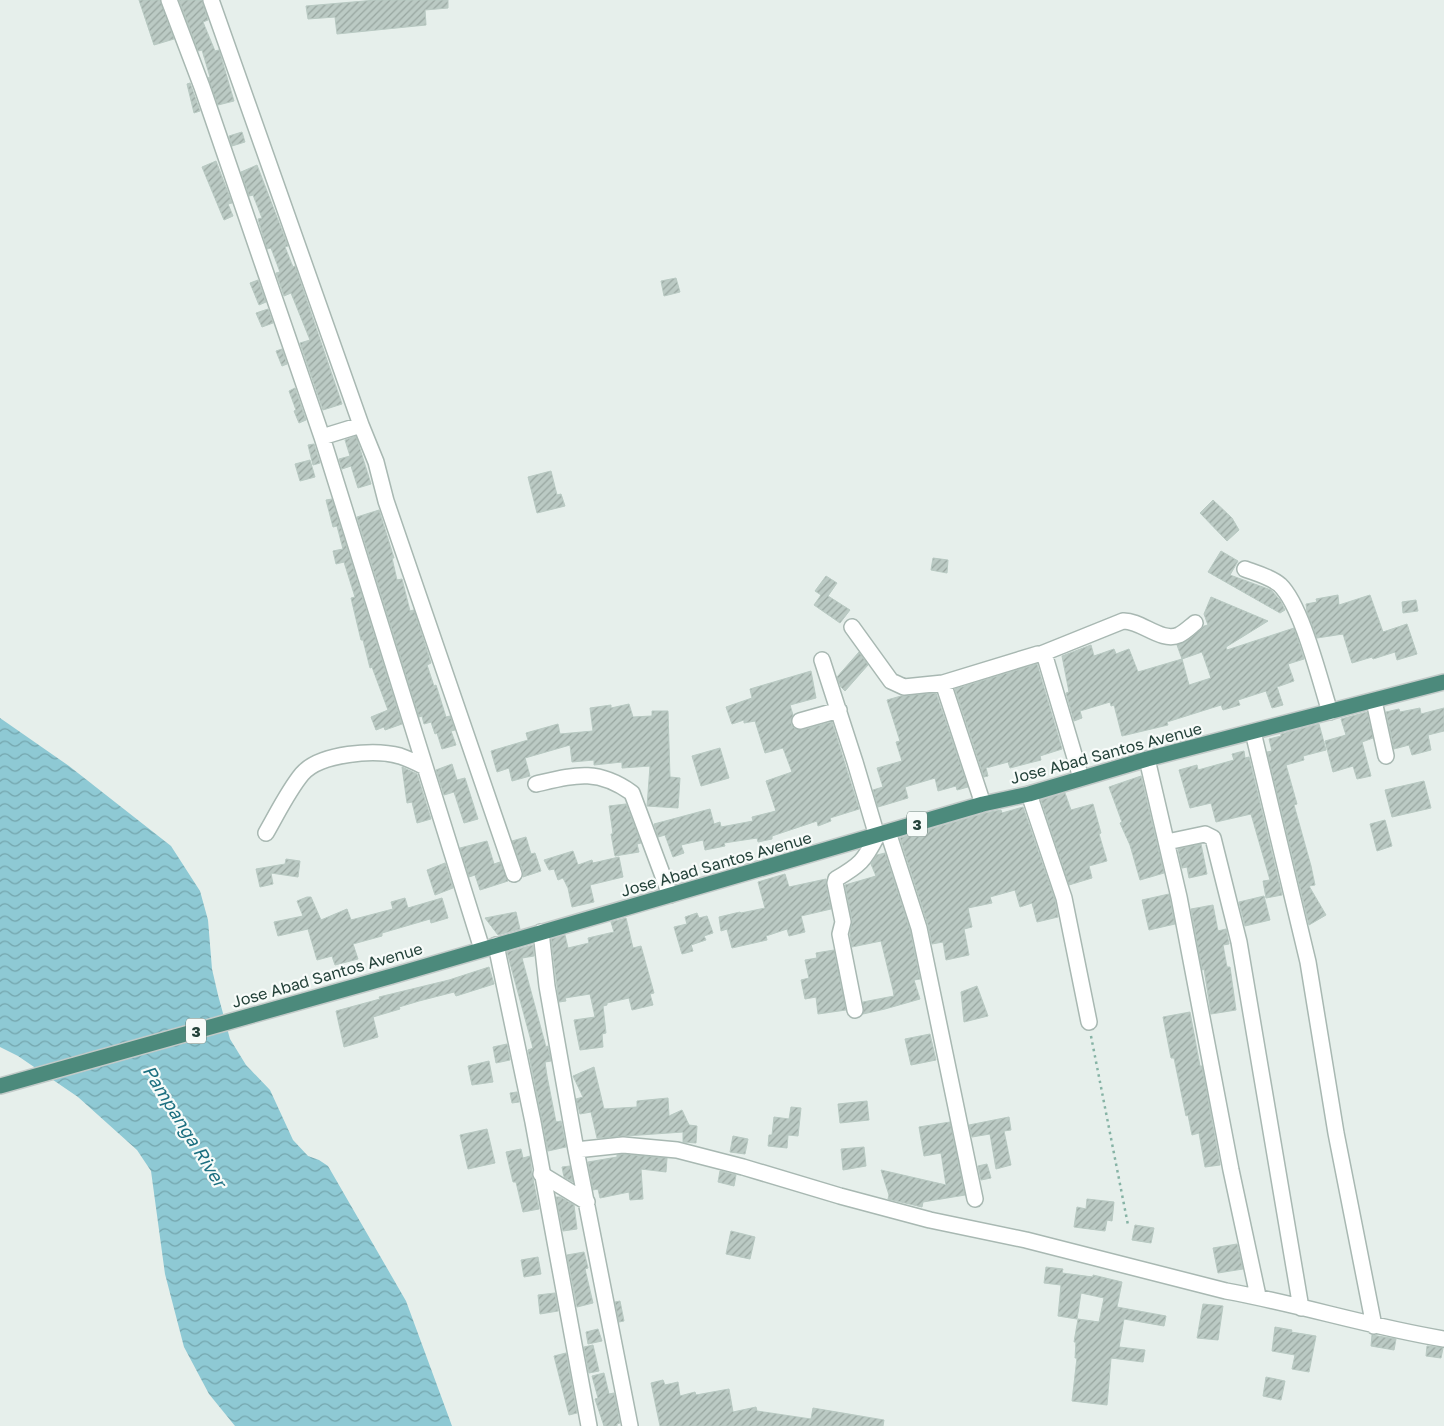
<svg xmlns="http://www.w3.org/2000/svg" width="1444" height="1426" font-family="'Golos Text',sans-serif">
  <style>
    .water { fill: url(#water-waves) }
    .building { fill: url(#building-hatch); stroke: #b8c9c2; fill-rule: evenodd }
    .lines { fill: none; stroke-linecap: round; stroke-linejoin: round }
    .minor-casing { stroke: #a8b8b2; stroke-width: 18 }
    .tertiary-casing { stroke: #a8b8b2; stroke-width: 18 }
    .trunk-casing { stroke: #c2cac8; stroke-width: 18 }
    .path { stroke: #86b3a5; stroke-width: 2.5; stroke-dasharray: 2.5 4; stroke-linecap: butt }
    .minor { stroke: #fff; stroke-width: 15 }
    .tertiary { stroke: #fff; stroke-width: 15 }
    .trunk { stroke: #4c8a7c; stroke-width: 15 }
    .labels { text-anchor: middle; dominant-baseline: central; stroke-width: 4.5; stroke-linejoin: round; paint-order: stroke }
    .shield { fill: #f7fbf9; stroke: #637a73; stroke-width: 1 }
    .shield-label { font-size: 15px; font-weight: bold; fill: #24423a }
    .street-label { font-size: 16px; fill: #24423a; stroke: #f7fbf9 }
    .water-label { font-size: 18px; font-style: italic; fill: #1c6f80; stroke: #f7fbf9 }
  </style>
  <defs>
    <pattern id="water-waves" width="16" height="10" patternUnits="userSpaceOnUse" patternTransform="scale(1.25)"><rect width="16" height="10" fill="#8ec9d4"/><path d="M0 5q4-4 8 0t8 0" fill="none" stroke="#74a5ad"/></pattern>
    <pattern id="building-hatch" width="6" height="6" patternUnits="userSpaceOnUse" patternTransform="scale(1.25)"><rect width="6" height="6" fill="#bbcac4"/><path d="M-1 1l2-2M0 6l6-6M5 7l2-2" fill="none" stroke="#98a6a0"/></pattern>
  </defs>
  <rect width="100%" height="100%" fill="#e6efeb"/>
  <path class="water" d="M0,718L69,766L171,846L200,891L208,920L212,969L218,995L230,1039L246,1065L270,1090L293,1140L308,1156L319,1160L328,1166L406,1301L452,1426H235L209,1394L184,1347L165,1274L151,1171L137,1150L78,1097L18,1056L0,1047Z"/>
  <path class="building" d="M139,0H160L174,39L154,45Z
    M179,0H202L208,20L203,22L215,51L219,50L234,101L218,105L208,78L210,77L202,50L198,51Z
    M376,0H448V8L425,10L426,25L337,34L335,17L308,19L306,6Z
    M190,83L200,111L194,113L187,84Z
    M242,132L245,142L232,146L229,136Z
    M216,161L232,203L228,204L233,216L224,220L202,167Z
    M257,165L288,246L285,247L293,267L295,266L342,404L323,410L300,343L310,340L291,293L284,296L276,273L280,272L271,248L267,249L258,219L262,218L253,195L249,196L241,172Z
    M676,278L680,292L664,296L661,281Z
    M258,280L266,302L259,305L250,283Z
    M268,309L273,323L262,327L256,313Z
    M282,349L287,364L282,366L276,351Z
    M295,388L306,420L299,423L294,411L296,410L289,391Z
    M356,436L371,484L358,488L351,466L342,469L339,459L350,456L345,440Z
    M314,444L320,463L313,465L308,445Z
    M310,460L315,477L300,481L295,464Z
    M551,471L557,495L561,494L565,506L537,513L528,477Z
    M332,499L402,724L385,730L384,727L376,730L371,717L388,710L372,667L370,668L363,640H361L351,598L355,597L344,562L336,564L333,551L343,549L337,526L333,527L326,500Z
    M1213,500L1232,518L1239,530L1227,541L1200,513Z
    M379,510L394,558H392L397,580L402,579L410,611L414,610L431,663L427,665L434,686L436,685L446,717L450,716L455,730L451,731L456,745L442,749L437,733L435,734L431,722L424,724L422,716L419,717L357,517Z
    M1221,551L1238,561L1230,575L1271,590L1280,600L1285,610L1280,613L1208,572Z
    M933,558L948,560L947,573L931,570Z
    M826,576L837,583L828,596L850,610L840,623L814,605L821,595L815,591Z
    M1338,595L1339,605L1370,595L1383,632L1407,624L1417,654L1397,660L1395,652L1373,659L1372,657L1352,663L1343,634L1317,638L1307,612L1306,604L1317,602L1316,599Z
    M1211,597L1268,621L1226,647L1227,650L1294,628L1304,659L1288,664L1294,681L1277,687L1283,705L1272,708L1266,691L1238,700L1240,705L1223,710L1221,705L1167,722L1168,725L1122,736L1114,705L1111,706L1110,702L1080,711L1082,718L1074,721L1066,693L1069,692L1062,656L1091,645L1094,656L1114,649L1116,654L1129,649L1138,672L1182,659L1177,645L1188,640L1204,626L1208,625L1204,614ZM1202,652L1211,678L1189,685L1182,659Z
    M1416,600L1418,611L1403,613L1402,602Z
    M859,652L868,665L845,691L841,687L837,677Z
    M1037,664L1062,749L1040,756L1041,760L1029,763L1010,768L1008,762L986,768L988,776L984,777L955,689Z
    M811,671L816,698L790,705L793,715L791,724L794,728L802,730L832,722L859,809L830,818L831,821L818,826L817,821L772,836V839L758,842L757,838L724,843L725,846L705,850L703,840L681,845L684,853L673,857L665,835L658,837L654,824L710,809L714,824L720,822L721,827L753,821L752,817L776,811L766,781L792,772L783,748L765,753L755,721L744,723V720L732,724L726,707L752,698L750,689Z
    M936,693L968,787L957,790L956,786L938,791L935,778L905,787L908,798L878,807L873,790L883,787L877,768L902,761L896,742L900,741L887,700L901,696Z
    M629,704L633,717L652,716V711H668L670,777L680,778L678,808L647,806L650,766L622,768V762L594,765V760L572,762L570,745L525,758L530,776L512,781L509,768L497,772L491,751L528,740L526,733L558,724L560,734L593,731L590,708L611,705V708Z
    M1420,708L1421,714L1444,708V731L1428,735L1431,750L1412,755L1409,745L1394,749L1386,712L1399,709L1400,712Z
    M1367,712L1373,738L1362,742L1371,776L1357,779L1353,766L1333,772L1325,741L1346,735L1341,719Z
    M1319,724L1326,750L1303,756L1304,760L1286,765L1297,804L1294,805L1311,866L1315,885L1309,886L1326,915L1309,925L1267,752L1272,751L1269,739L1281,736V734Z
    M720,748L729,778L701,786L692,756Z
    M1244,751L1245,758L1249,757L1282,895L1266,898L1263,881L1270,880L1251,814L1216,822L1211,803L1190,808L1179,770L1197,765L1198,770L1234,760L1232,754Z
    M452,764L457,780L465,778L478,819L464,823L454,792L444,795L436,770Z
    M402,767L417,774L431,819L417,823L412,802L407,803Z
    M1141,776L1164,873L1140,880L1130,845L1120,823L1122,822L1109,787Z
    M1424,781L1431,808L1392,817L1385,790Z
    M1065,793L1071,810L1093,804L1101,833L1099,834L1107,861L1089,866L1092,878L1069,885L1041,800Z
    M626,804L641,843L637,844L639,852L615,856L611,834H613L609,806Z
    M1023,807L1055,900L1058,917L1037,922L1032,903L1020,907L1015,890L990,897L992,903L968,908L972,927L964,929L969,955L946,960L943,942L932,944L928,925L900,838L985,813L1001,810L1002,813Z
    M1385,820L1392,846L1377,851L1370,824Z
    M526,837L531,854L535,853L541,871L523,877V871L512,841Z
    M487,841L494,864L500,862L508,881L480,890L475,875L469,877L460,848Z
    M1201,844L1207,874L1189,878L1187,867L1182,868L1178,849Z
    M573,851L578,865L592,860L593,863L619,857L623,877L590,885L594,902L572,907L568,888L563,878L558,880L554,869L549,870L544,860Z
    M885,853L910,930L920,979L914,980L920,999L885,1009L863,1014V1002L894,996L893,990L881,941L852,947L850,934L852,920L845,885L876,876L871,864L877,855Z
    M286,859L300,861L298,877L271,873L273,884L260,887L256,869L285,864Z
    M445,863L453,888L435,895L427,870Z
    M785,874L789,887L826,879V885L831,909L801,916L805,932L789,936L787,929L766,936L767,940L732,948L727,929L721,931L719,917L740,912L741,913L765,908L758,882Z
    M1169,894L1175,924L1149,930L1142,900Z
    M1264,896L1270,920L1245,926L1239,902Z
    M307,897H311L321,920L347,909L351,920L393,909L391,902L405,898L408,908L442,898L448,918L431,923L430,919L382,933V936L353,944L358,959L335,965L332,956L317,960L308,929L278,936L274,922L303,916L297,901Z
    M1213,905L1218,931L1226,929L1229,944L1223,945L1227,967H1230L1236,1010L1211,1014L1204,969L1202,970L1191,909Z
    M516,912L520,929L498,935L485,918Z
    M697,913L699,918L707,916L713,933L704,936L706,940L691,945L693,951L682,954L674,927L687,924L685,917Z
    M626,918L633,948L641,946L654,993L650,994L653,1005L632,1010L629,998L607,1003V1005L603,1006L606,1033L602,1034L603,1047L580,1050L574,1020L595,1017L590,994L565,998L566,1001L559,1002L551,939L565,935L568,948L589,943L588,938L614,932L611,922Z
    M533,945L534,956L522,958L546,1047L548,1046L551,1061L545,1062L547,1076L556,1122L561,1121L566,1147L548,1151L528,1050L533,1048L507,952Z
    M834,950L846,1010L818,1014L816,997L805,999L801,980L809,978L805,960L817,958L816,953Z
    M489,967L494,984L456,996L454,992L419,1001L399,1007L400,1009L373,1017L378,1037L344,1047L336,1011L380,999L379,997L449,980Z
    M977,986L988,1016L964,1022L961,992Z
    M1190,1012L1200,1066H1202L1220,1165L1205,1167L1199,1133L1192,1135L1188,1115L1186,1116L1174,1058H1171L1163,1017Z
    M930,1034L936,1060L911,1065L905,1039Z
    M507,1044L510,1060L496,1063L493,1047Z
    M489,1061L493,1082L472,1085L468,1066Z
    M594,1067L604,1109L637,1107V1101L668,1098L669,1116L682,1110L689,1125L697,1126L696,1143L683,1142V1132L597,1138L591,1112L580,1114L576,1099L583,1097L573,1076Z
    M517,1092L519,1102L512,1103L510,1093Z
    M867,1101L869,1120L840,1123L838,1104Z
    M791,1107L801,1108L798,1136L788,1135L787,1148L768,1146L769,1135H772L774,1117L789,1119Z
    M1009,1117L1011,1130L1004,1131L1011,1165L996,1169L990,1134L972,1137L969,1125Z
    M950,1122L965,1195L923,1202L922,1207L888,1199L889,1195L881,1170L946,1185L941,1153L924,1156L919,1127Z
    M487,1129L495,1163L468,1169L460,1135Z
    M733,1136L748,1139L745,1154L730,1152Z
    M864,1147L866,1166L843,1170L841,1149Z
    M521,1149L523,1158L530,1156L532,1174L539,1209L523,1212L516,1182H513L506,1152Z
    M623,1154L667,1158L666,1172L641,1169L643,1199L630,1200L629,1192L600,1198L598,1189L593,1190L588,1162L617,1157V1155Z
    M987,1164L991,1178L981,1180L978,1166Z
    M570,1166L573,1182L564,1177L562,1167Z
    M720,1171L736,1175L734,1186L718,1182Z
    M556,1197H560L574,1205L577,1229L563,1231Z
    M1087,1199L1114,1202L1112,1221L1107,1220L1105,1231L1074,1227L1077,1207L1086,1209Z
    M1135,1225L1154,1228L1151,1243L1132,1240Z
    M731,1231L755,1237L750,1259L726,1254Z
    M1237,1244L1243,1269L1218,1273L1213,1248Z
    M584,1252L588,1268L585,1269L593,1303L577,1307L567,1255Z
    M538,1257L541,1274L524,1277L521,1260Z
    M1046,1267L1063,1269L1062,1273L1093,1277V1275L1122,1282L1117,1307L1166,1316L1164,1326L1124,1319L1119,1347L1145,1350L1143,1362L1111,1358L1107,1405L1072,1401L1077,1358H1075L1076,1342H1074L1078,1319L1099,1322L1104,1298L1081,1293L1077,1319L1058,1316L1061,1285L1044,1283Z
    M555,1293L558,1311L540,1314L538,1295Z
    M620,1301L624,1321L619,1322L615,1302Z
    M1203,1304L1223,1306L1218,1340L1197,1338Z
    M1275,1327L1292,1330L1291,1332L1316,1336L1309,1372L1292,1369L1295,1355L1272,1351Z
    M598,1329L602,1341L588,1344L586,1332Z
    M1372,1335L1396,1339L1394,1350L1371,1346Z
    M593,1345L599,1371L589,1373L584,1347Z
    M1427,1346L1443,1348L1441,1358L1426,1356Z
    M566,1353L577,1413L569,1415L554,1356Z
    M604,1373L609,1394L614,1393L620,1423L617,1424V1426H604L595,1399L598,1398L592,1376Z
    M1266,1377L1285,1381L1281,1400L1263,1396Z
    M663,1380L665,1385L678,1382L680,1396L695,1392L696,1395L729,1389L733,1412L756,1407L757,1411L811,1419L813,1408L884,1420L883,1426H660L651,1383Z"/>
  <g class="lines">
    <defs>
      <path id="minor" d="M169,0L202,87L322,437L482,949
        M211,0L361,425L322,437
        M361,425L376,462L386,501L514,874
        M1245,569C1256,573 1271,577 1280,585C1302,606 1320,681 1330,712
        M852,627L891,681L904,687L943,683L1038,654L1043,655L1046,660L1081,778
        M1041,654L1123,621C1141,620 1161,643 1179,635C1185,632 1190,627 1195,623
        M822,660L855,762L877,836C864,861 860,865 836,879L835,883L843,922L840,934L855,1010
        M943,683L983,804
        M1374,701L1386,756
        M800,721L839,710
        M1253,732L1308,962L1336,1133L1374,1326
        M1147,759L1179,897L1231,1170L1258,1296
        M536,784C575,775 597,768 632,793L670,895
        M1029,794L1064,898L1089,1022
        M888,832L919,928L975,1199
        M266,833C277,814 288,791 302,774C320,753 375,749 400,756C409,759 417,763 425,767
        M1167,842L1205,834L1213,838L1239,942L1301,1308
        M541,932L547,986L576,1150L630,1426
        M576,1150L623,1145L677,1150L743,1167L840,1196L930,1220L1026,1240L1226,1291C1299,1304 1370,1327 1444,1339
        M541,1174L587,1202"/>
      <path id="tertiary" d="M496,945L533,1122L589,1426"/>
      <path id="trunk" d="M0,1086L392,976L983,804L1029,794L1147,759L1444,682"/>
    </defs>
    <use href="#minor" class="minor-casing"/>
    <use href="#tertiary" class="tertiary-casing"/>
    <use href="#trunk" class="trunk-casing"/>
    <path class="path" d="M1091,1036L1128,1225"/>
    <use href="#minor" class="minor"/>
    <use href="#tertiary" class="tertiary"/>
    <use href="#trunk" class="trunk"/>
  </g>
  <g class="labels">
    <g class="shield">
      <rect x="907" y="811.5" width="20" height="25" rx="4"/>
      <rect x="186" y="1018.5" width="20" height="25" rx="4"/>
    </g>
    <g class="shield-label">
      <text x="917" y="824">3</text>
      <text x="196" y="1031">3</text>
    </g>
    <g class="street-label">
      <text transform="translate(1106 753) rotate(-15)">Jose Abad Santos Avenue</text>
      <text transform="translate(716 864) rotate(-16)">Jose Abad Santos Avenue</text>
      <text transform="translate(327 975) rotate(-16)">Jose Abad Santos Avenue</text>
    </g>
    <g class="water-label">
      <text transform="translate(185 1126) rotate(58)">Pampanga River</text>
    </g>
  </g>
</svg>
